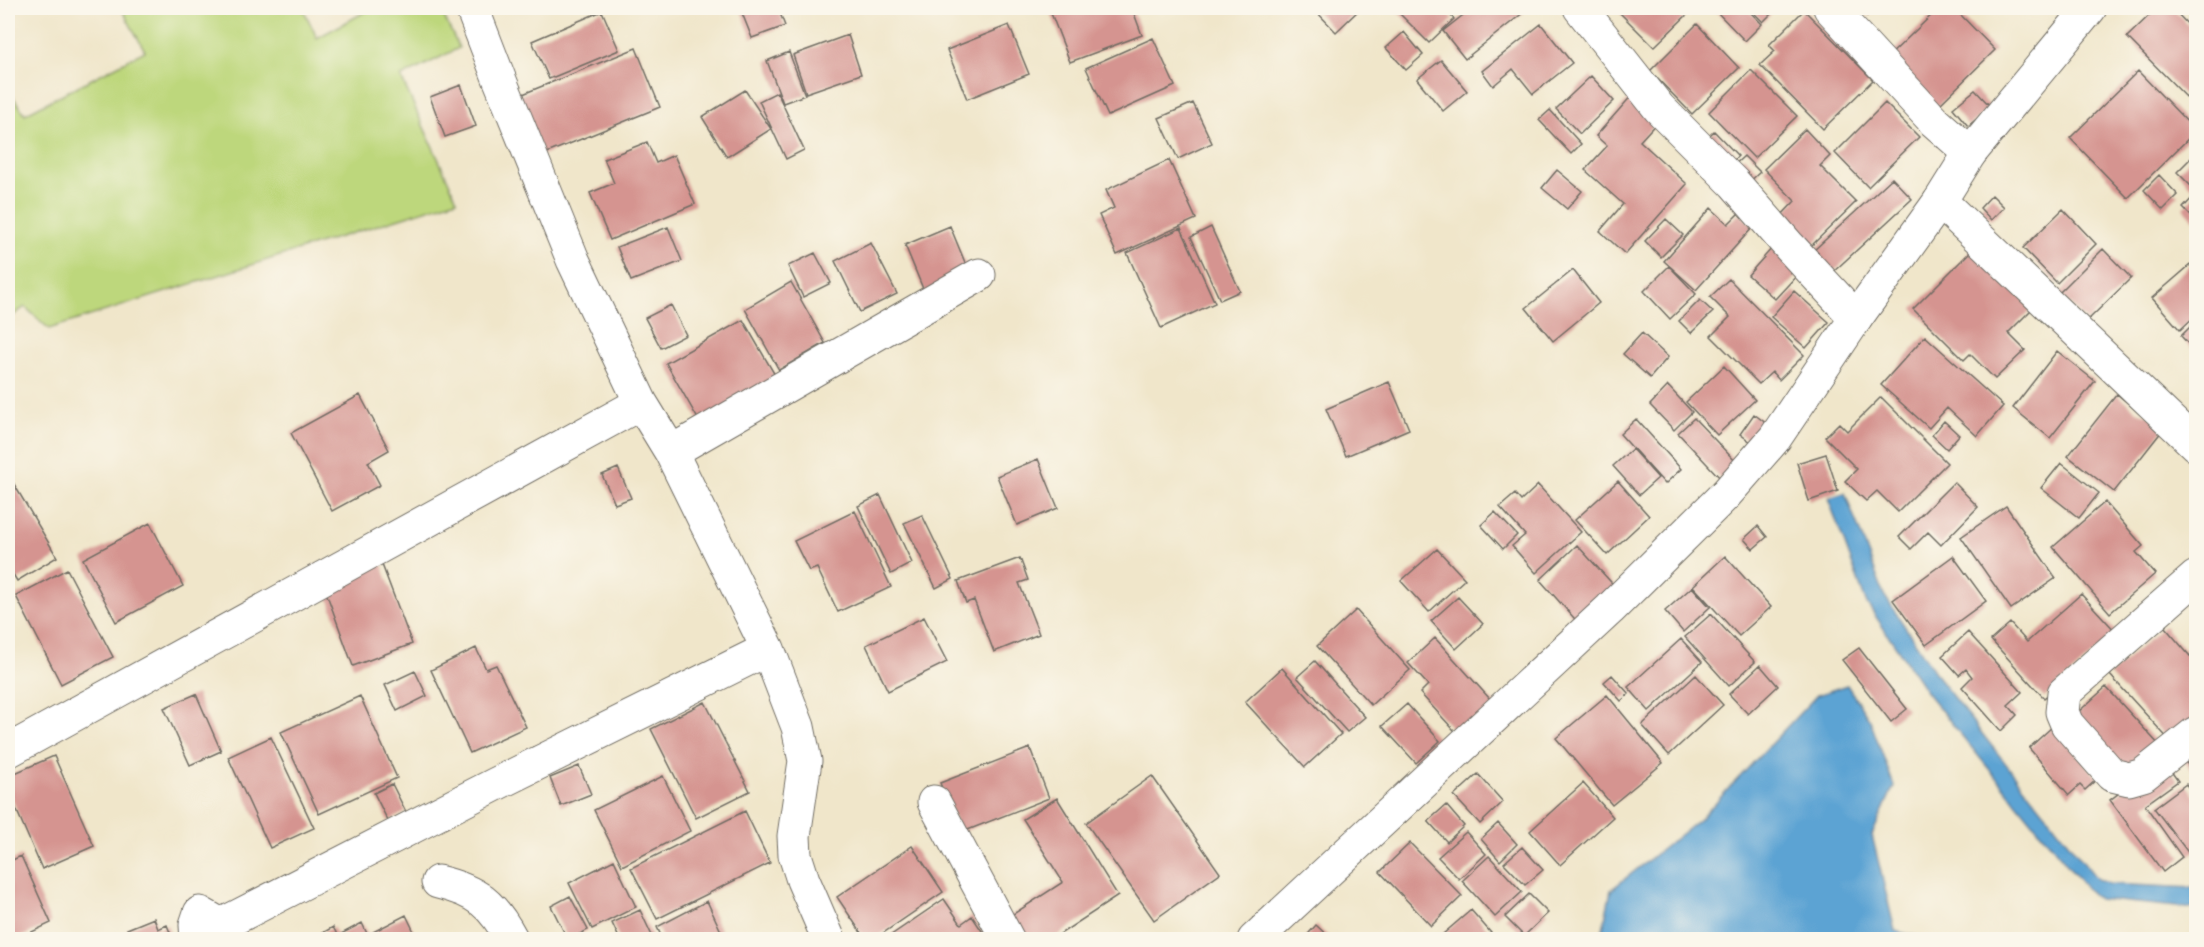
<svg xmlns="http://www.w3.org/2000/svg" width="2204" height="947" font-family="'IM FELL Double Pica',serif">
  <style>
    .green { fill: #bdd77c; stroke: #748154; stroke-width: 1.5 }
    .water { fill: #5ca3d3; stroke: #44677f; stroke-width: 1.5 }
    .building { fill: #d59490 }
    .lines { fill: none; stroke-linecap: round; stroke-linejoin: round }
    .street-casing { stroke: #706c63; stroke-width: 35 }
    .secondary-casing { stroke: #706c63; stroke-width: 35 }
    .street { stroke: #fff; stroke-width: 33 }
    .secondary { stroke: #fff; stroke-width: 33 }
  </style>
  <rect width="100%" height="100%" fill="#fbf7ec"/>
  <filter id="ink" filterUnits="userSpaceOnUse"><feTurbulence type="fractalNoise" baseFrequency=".0167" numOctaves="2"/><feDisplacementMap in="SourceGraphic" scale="12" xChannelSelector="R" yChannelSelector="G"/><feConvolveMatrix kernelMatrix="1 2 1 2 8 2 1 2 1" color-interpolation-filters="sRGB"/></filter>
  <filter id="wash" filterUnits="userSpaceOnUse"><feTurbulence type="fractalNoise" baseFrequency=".008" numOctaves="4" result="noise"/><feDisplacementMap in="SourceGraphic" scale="24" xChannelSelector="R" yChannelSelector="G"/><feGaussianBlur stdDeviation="1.35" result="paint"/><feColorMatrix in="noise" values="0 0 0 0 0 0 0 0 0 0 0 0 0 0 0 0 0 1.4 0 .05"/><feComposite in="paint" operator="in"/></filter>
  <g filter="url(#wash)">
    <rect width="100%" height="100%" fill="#f0e6ca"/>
    <path class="green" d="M121,8H303L317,38L372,8H440L459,48L401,77L457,200L49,329L25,307L8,319V90L25,114L145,51Z"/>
    <path class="water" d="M1845,493L1884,595L1942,683L2097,879L2109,884L2196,888V909L2098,899L2087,889L1927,693L1866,602L1828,498Z
      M1847,685L1870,720L1894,786L1872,835L1895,931L1927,939H1601L1611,890L1700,819L1817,695Z"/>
    <g id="blocks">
      <path class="building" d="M740,8H778L785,26L752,38Z
        M1049,8H1132L1142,35L1070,62Z
        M1313,8H1361L1336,32Z
        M1394,8H1443L1454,19L1429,43Z
        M1472,8H1529L1465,59L1443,31Z
        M1615,8H1694L1654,47Z
        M1713,8H1746L1762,24L1745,41Z
        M1749,8H1777L1763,22Z
        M1860,8H1876L1867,16Z
        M1939,8H1954L1995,50L1934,110L1885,60Z
        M2157,8H2172L2196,33V107L2127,37Z
        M1804,10L1873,80L1823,129L1760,65L1775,51L1769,45Z
        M602,11L619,50L549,79L532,41Z
        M1541,24L1572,63L1533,94L1513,69L1493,86L1482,71Z
        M1697,24L1739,68L1692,114L1650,71Z
        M1009,25L1029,74L967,99L947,50Z
        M1404,32L1423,55L1406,70L1386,48Z
        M848,35L861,74L806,93L793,55Z
        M1153,38L1175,86L1108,116L1086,68Z
        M636,48L660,107L542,155L518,96Z
        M789,52L805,95L783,103L767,61Z
        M1441,60L1467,91L1443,111L1417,79Z
        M1751,70L1797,116L1754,158L1709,112Z
        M2138,71L2196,131L2128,198L2070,138Z
        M1591,76L1614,101L1580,134L1556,109Z
        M461,85L476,126L445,137L430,97Z
        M745,90L771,129L727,157L702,117Z
        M1975,90L1991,107L1968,126L1953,108Z
        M777,92L804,150L786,159L759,101Z
        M1633,94L1660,119L1640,141L1687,184L1625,254L1600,231L1623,204L1585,170L1607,146L1596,136Z
        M1193,103L1212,143L1178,159L1159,118Z
        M1885,103L1919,137L1868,187L1835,153Z
        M1550,110L1581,144L1571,154L1539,120Z
        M1805,129L1830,156L1820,166L1856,202L1808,249L1778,219L1795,201L1764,169Z
        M1714,131L1738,156L1730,164L1706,139Z
        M647,142L656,163L674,155L695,204L610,240L590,193L614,183L604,159Z
        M2196,153V188L2195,190L2177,172Z
        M1744,156L1760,172L1746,185L1730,169Z
        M1169,160L1196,219L1117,255L1099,215L1114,208L1106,190Z
        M1557,170L1582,191L1567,209L1542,188Z
        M2159,175L2178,195L2163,210L2144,190Z
        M1892,178L1912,199L1831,274L1812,252Z
        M2196,194V218L2195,220L2183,208Z
        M1992,195L2004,207L1991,220L1980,208Z
        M1711,208L1728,224L1739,213L1754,226L1696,290L1664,261Z
        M2063,209L2096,244L2057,283L2023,248Z
        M1666,219L1683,235L1661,257L1645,241Z
        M950,226L971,277L926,296L905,245Z
        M668,227L682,261L631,281L617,247Z
        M1211,227L1240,291L1220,300L1191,237Z
        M1181,228L1215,303L1161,328L1127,253Z
        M871,243L897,294L860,312L835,261Z
        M1773,247L1800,272L1775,299L1748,275Z
        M1974,248L2033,308L2008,333L2025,350L1995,379L1970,354L1964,360L1913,309Z
        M2103,249L2131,278L2087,321L2059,293Z
        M815,253L831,283L803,297L788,266Z
        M2196,260V315L2180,330L2152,298Z
        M1669,266L1696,294L1670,319L1644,291Z
        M1573,270L1599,303L1553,341L1526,308Z
        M1729,279L1804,355L1779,380L1772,372L1759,384L1711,336L1730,317L1710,297Z
        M791,282L825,343L779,370L745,309Z
        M1794,291L1829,322L1806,348L1771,317Z
        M1700,300L1713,312L1691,333L1679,321Z
        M671,305L686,335L661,348L645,318Z
        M743,320L779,382L702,426L666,363Z
        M2196,321V352L2181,336Z
        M1642,333L1668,357L1650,378L1623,354Z
        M1925,336L2003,406L1977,436L1947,408L1929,428L1881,385Z
        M2057,351L2095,381L2050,438L2013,408Z
        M1724,366L1755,400L1717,435L1686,402Z
        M1389,382L1409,429L1346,456L1326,409Z
        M1668,386L1692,412L1674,430L1650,405Z
        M2117,394L2137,411L2169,422L2114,492L2068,456Z
        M360,395L389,450L368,462L380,485L332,511L291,433Z
        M1881,397L1947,463L1898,512L1877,491L1866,501L1845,481L1857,469L1825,437L1839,423L1847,431Z
        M1754,414L1776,431L1762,450L1740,434Z
        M1694,418L1737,463L1721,479L1678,433Z
        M1636,419L1681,469L1665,484L1620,434Z
        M1944,421L1959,435L1947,449L1932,435Z
        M1632,449L1658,478L1639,495L1613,466Z
        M1826,454L1838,491L1809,501L1797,463Z
        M1038,459L1058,508L1017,525L997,476Z
        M2061,463L2099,493L2079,518L2041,488Z
        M618,468L631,498L615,504L602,475Z
        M8,474L57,557L17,581L8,566Z
        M1618,481L1649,516L1607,555L1575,520Z
        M1954,482L1978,507L1941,545L1928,532L1911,549L1899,537Z
        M1538,485L1581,532L1536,573L1512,546L1525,535L1500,507L1515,494L1521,501Z
        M880,495L912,563L891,574L858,506Z
        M2105,502L2143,546L2136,552L2155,574L2110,613L2053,547Z
        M2006,506L2056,578L2011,609L1961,537Z
        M855,511L891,587L838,612L817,568L809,571L794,541Z
        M1495,512L1517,535L1503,549L1481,525Z
        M922,515L953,579L936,588L904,523Z
        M150,523L183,586L116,622L83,559Z
        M1758,526L1767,537L1753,549L1744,539Z
        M1577,545L1620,592L1582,627L1540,580Z
        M1437,549L1465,579L1429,612L1401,581Z
        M1725,556L1771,607L1739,636L1693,586Z
        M1953,556L1986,601L1926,645L1893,600Z
        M1020,558L1028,580L1019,583L1039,634L994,652L974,600L966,603L958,581Z
        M381,562L412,644L353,666L323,584Z
        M67,569L113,657L61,684L16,596Z
        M1692,587L1710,607L1683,632L1665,611Z
        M2081,594L2117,633L2044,698L1991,640L2010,623L2027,642Z
        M1458,597L1483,624L1456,649L1431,621Z
        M1356,610L1410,670L1371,705L1317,646Z
        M1711,614L1755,662L1729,686L1685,637Z
        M924,617L947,662L888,691L866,645Z
        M2164,626L2196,663V719L2171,742L2110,675Z
        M1968,632L2022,692L2008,705L2017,715L2001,731L1962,687L1972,677L1966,669L1959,675L1942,656Z
        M1435,638L1499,709L1464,741L1420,693L1428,685L1408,663Z
        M1681,639L1702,662L1649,711L1628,687Z
        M476,648L486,669L496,665L526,727L470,753L431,670Z
        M1859,648L1907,709L1891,722L1842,660Z
        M1315,661L1365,717L1347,732L1297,677Z
        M1760,665L1778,686L1748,714L1729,694Z
        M1282,668L1341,734L1305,767L1245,702Z
        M415,671L427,696L397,711L385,685Z
        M1612,675L1629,694L1621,701L1604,682Z
        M1696,675L1723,705L1669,755L1642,725Z
        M2106,687L2160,746L2129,773L2076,714Z
        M196,694L221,751L190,765L164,708Z
        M1607,695L1663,763L1612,805L1556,738Z
        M360,696L397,778L319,814L281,732Z
        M705,702L750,791L696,818L651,729Z
        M1407,704L1440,741L1416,763L1382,726Z
        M2053,726L2098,778L2085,790L2080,785L2069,795L2029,748Z
        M271,737L314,828L270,848L228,757Z
        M2196,746V776L2182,757Z
        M1030,748L1049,798L960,833L940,783Z
        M54,756L94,846L42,869L8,790V776Z
        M2163,760L2178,781L2145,805L2182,857L2163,872L2110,800Z
        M579,766L591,794L561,806L550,778Z
        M1478,774L1503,802L1480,824L1454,796Z
        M663,776L690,831L622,866L594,810Z
        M1152,776L1220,873L1154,920L1086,823Z
        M1583,783L1613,817L1560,865L1530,831Z
        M392,784L406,812L388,821L374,793Z
        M2186,784L2196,798V850L2190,855L2154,808Z
        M1057,798L1118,896L1051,940H1017L1004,920L1063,882L1023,819Z
        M1446,805L1464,826L1447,842L1428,821Z
        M745,811L770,863L657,919L631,868Z
        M1498,823L1517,844L1500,861L1481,839Z
        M1466,832L1486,854L1459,879L1438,857Z
        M1410,843L1462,896L1431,926L1380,872Z
        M912,846L943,892L873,940H866L837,897Z
        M1522,847L1543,870L1525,885L1504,863Z
        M21,856L51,923L15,940H8V862Z
        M1489,856L1522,892L1495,917L1462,881Z
        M614,860L636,907L592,929L569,883Z
        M1529,894L1548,913L1524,936L1505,917Z
        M570,896L588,930L568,940L551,906Z
        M944,899L961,924L972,916L988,940H884Z
        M707,901L725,940H663L657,927Z
        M640,910L654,940H620L612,923Z
        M1471,910L1491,933L1483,940H1448L1443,934Z
        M406,915L418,940H375L371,933Z
        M154,918L158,929L167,925L173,940H131L127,929Z
        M362,923L370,940H344L341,934Z
        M1316,925L1332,940H1303Z
        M333,927L340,940H310Z"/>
    </g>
  </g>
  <g filter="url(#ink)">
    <use href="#blocks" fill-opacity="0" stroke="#706c63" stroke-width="1.5"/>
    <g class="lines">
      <defs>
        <path id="street" d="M472,8L499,78L573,260L641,403L671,452L768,649L798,727L805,761L794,836L795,855L803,880L829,940
          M1580,8L1659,108L1734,183L1789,246L1856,318
          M1830,8L1935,122L1970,153
          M1940,201L2196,445
          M671,452L979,275
          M2196,577L2064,693L2062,712L2067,724L2112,775L2129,779L2143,775L2196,733
          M8,751L641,403
          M934,802L1008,940
          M438,882C477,891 493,904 512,940
          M197,940L196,925L200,913L221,925L496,784L768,649"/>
        <path id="secondary" d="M1254,940L1610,609L1726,494L1775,438L1856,318L1940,201L1970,153L2090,8"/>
      </defs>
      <use href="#street" class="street-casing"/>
      <use href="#secondary" class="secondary-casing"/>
      <use href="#street" class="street"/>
      <use href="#secondary" class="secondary"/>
    </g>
  </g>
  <rect width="2204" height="947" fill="none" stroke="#fbf7ec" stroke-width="30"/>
</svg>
